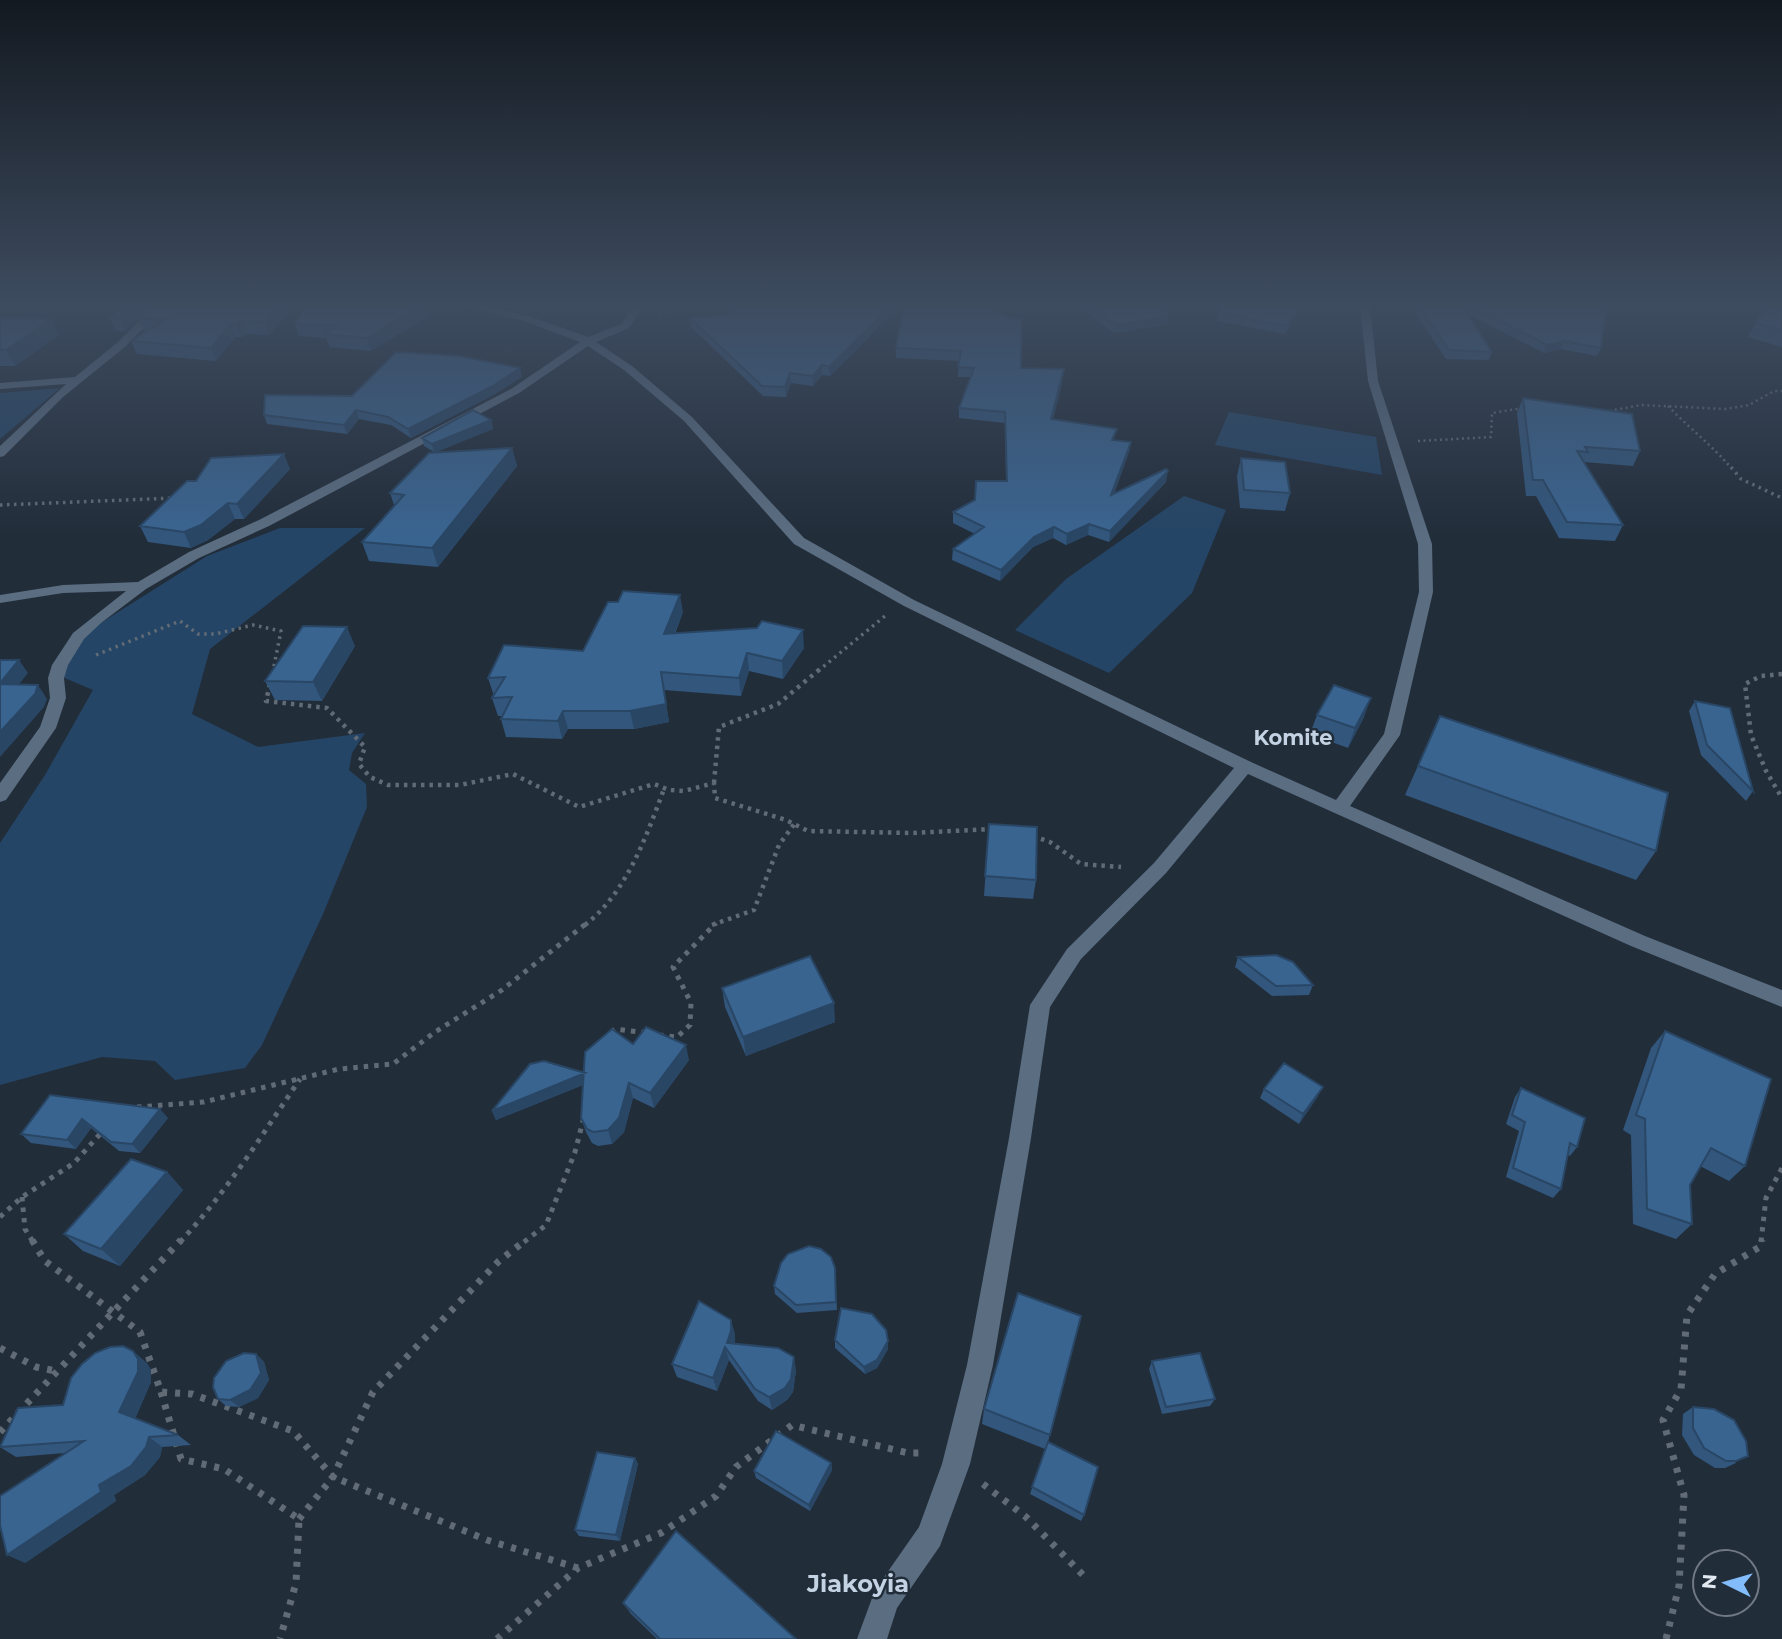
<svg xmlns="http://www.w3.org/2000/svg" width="1782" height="1639" font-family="Montserrat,sans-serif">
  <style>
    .green { fill: #254566 }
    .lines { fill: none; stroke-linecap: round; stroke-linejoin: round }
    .path-far4 { stroke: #616b76; stroke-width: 2.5; stroke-dasharray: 2 3.5; stroke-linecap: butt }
    .path-far3 { stroke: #616b76; stroke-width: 3.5; stroke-dasharray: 2.5 4.5; stroke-linecap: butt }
    .path-far2 { stroke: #616b76; stroke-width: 4.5; stroke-dasharray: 3.5 5; stroke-linecap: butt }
    .path-far1 { stroke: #616b76; stroke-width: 5; stroke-dasharray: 4.5 6; stroke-linecap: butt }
    .path { stroke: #616b76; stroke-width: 7; stroke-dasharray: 5 8; stroke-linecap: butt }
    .minor { fill: #5b6d81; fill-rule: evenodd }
    .wall { fill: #32567c }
    .shaded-wall { fill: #294665 }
    .building { fill: #3a6490; stroke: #294665; stroke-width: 2 }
    .labels { text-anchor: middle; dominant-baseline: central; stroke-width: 5; stroke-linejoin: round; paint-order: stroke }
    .quarter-label { font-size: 21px; font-weight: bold; fill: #c4d3e3; stroke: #222d3a }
    .near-quarter-label { font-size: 24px; font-weight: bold; fill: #c4d3e3; stroke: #222d3a }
  </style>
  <rect width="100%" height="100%" fill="#222d3a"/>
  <path class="green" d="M60,388L0,439V393Z
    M1229,412L1376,437L1382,475L1215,445Z
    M1184,496L1226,510L1192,593L1109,673L1015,630L1066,579Z
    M280,528H365L210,649L192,714L258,747L365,733L352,753L349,770L366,784L367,807L323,914L262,1045L245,1068L175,1080L155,1061L102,1057L0,1085V843L45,775L93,690L60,676L88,631L207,556Z"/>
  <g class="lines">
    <path class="path-far4" d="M660,315L686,306
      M1668,406C1689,428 1713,446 1732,469
      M1604,412L1641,405L1726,409L1749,405L1774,391H1782
      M1418,441L1491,437L1492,413L1523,408"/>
    <path class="path-far3" d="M1731,467L1741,479L1782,498
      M0,505L175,498
      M96,655L180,621L198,634H215L253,625L281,631L273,671
      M818,671L885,616"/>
    <path class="path-far2" d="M1782,674L1761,676L1745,684L1751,735L1766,771L1782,798
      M272,676L273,669
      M270,684L266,701L327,708L365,747L359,764L370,777L388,785H460L513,774L579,807L654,784L669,790L684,791L714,783L715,798L786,820L808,831L912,833L994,829
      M714,783L719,727L778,704L820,669
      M1033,836L1050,842L1081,864L1121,867
      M585,925C627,892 646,837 664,789
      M712,925L754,910L779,845L795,823"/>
    <path class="path-far1" d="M611,1032L615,1029L647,1033
      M659,1035L677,1037L690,1025L691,1003L673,967L716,923
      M137,1107L204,1102L339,1069L393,1064L435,1032L502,990L587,923
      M22,1197L25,1229L33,1242
      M0,1217L22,1197L74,1163L101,1133
      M180,1242C226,1193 262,1135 300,1079
      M524,1242L546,1225L575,1152L584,1117
      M1761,1242L1766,1198L1782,1168"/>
    <path class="path" d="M32,1240L45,1261L140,1332L161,1392L192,1394L293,1431L333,1477L487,1540L578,1568
      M0,1348L36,1367L56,1371
      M161,1392L181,1459L224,1469L299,1519L296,1583L280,1639
      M0,1432L181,1240
      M983,1484L1026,1517L1083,1575
      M299,1519L333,1477L373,1392L499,1261L526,1240
      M497,1639L578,1568L661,1533L716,1496L736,1467L792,1425L908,1453H925
      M1666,1639L1679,1586L1684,1495L1663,1420L1681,1389L1687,1315L1715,1274L1761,1246L1762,1240"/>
    <path class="minor" d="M154,306H165L126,346L63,397L4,456L0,457V446L66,384L0,389V383L75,377L118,342Z
      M466,306C509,306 548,323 588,337L621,324L634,306H644L629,328L596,342L632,366L692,417L804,538L914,600L1251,762L1336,800L1384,734L1419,592L1418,544L1368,381L1360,306H1370L1378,381L1432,544L1433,592L1400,735L1350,806L1645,936L1782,990V1007L1631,946L1248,774L1166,873L1081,959L1050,1007L1031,1138L993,1365L970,1464L940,1546L897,1608L887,1639H857L875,1590L919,1527L942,1464L967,1365L1009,1138L1030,1005L1067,949L1154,863L1234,768L904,606L794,544L684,421L624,370L588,346L519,393L269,526L199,558L146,589L101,623L84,639L68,665L64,678L66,698L56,728L6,800L0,802V783L40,727L50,698L48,678L52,665L73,633L126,591L63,593L0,603V595L63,585L138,582L189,552L259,520L511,389L580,342L524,321Z"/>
  </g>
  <path class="wall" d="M126,306L125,331H116L110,318Z
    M295,306L269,335L245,334L242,337H235L216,361L137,354L131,341L147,331H144L138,319Z
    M429,306L427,307L430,315L371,351L330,347L326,338L299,336L295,324L305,307Z
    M727,306H900L830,376L822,375L813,386L791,383L786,397L763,396L691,327L690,318L732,314Z
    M904,306L1021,368L1063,379L1053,419L1115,440L1131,442L1129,452L1114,494L1166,482L1109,542L1088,535L1066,545L1053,538L1033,547L1000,581L952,560L953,549L975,534L953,523V512L1006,481L1005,423L959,418V408L970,377H958L959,361L896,358V348Z
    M1078,306H1163L1167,324L1114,333Z
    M1220,306H1301L1285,334L1216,321Z
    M1413,306H1587L1601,348L1597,356L1561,349L1544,353L1466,313L1492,352L1489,360L1446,359L1413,310Z
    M1782,306V347L1748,337L1756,323Z
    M0,319H51L59,335L15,366H0Z
    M522,377L495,394L411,438L391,425L359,419L347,434L267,424L264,415L352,396Z
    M1523,398L1640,451L1633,466L1584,462L1623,525L1615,541L1559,538L1536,496H1526L1517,413Z
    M491,420L493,429L435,452L512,448L517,466L438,567L369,561L362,542L394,505L390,493L434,452L424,446L422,438Z
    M1241,458L1290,493L1285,511L1240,508L1237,476Z
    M290,469L244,519H235L208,540L191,548L148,542L140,526L196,481Z
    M683,612L675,634L804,648L783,679L749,671L741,696L664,690L669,722L634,729H568L562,739L506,737L501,719L502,716H498L492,698L494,696L488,678L583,651Z
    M355,646L322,701L275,700L265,681Z
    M1695,701L1753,791L1746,801L1701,755L1689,711Z
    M1317,715L1364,717L1348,748L1310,734Z
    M1440,716L1656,851L1636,880L1405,795Z
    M989,824L1036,880L1033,899L984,896Z
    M1238,957L1313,985L1309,995L1272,996L1235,967Z
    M722,988L835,1022L746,1056L725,1007Z
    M1665,1031L1745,1166L1729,1181L1700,1166L1690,1185L1692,1224L1676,1239L1633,1224L1631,1135L1623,1130L1651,1048Z
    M633,1044L689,1060L654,1108L633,1098L624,1132L612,1144L598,1146L592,1143L586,1132L581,1118L583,1085L496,1120L492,1111L584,1073Z
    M1521,1088L1577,1147L1570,1156L1568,1155L1561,1189L1553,1198L1506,1177L1519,1131L1506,1124L1515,1097Z
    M1264,1089L1318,1096L1299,1124L1260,1098Z
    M50,1095L168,1118L140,1153L119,1151L91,1128L76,1149L31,1143L21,1134Z
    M167,1172L183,1190L120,1266L83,1251L64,1234Z
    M835,1268L837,1310L797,1313L775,1294L774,1286Z
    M1081,1316L1048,1442L1084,1515L1081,1521L1030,1494L1045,1449L982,1424L984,1409Z
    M735,1334V1344L796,1370L793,1392L787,1400L772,1410L758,1401L729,1360L717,1391L677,1377L672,1364Z
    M835,1340L888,1349L877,1368L865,1374L835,1348Z
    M256,1354L264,1362L269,1380L258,1398L239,1407L226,1406L218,1399Z
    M1152,1361L1215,1399L1210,1406L1162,1414L1149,1369Z
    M146,1362L151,1370V1382L135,1418L178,1435L191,1445L162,1447L160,1457L145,1475L114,1495L116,1501L25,1563L65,1453L16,1457L0,1447L63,1405Z
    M1693,1407L1736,1463L1725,1468H1715L1694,1455L1682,1435L1683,1414Z
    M635,1458L638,1464L620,1541L579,1536L575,1530Z
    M831,1463L832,1470L810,1511L756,1478L754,1471Z
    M623,1603L796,1639H657L631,1614Z"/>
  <path class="shaded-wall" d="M131,306H150L125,331L119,318Z
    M279,306H295L269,335L265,322Z
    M414,306H429L427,307L430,315L371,351L367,338Z
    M891,306H900L830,376L829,367Z
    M1299,306H1301L1285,334L1287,326Z
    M1168,316L1167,324L1114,333L1115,325Z
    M51,319L59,335L15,366L6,350Z
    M240,321L245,334L242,337L237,324Z
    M230,325L235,337L216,361L211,348Z
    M1564,341L1561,349L1544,353L1547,345Z
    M822,365V375L813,386V376Z
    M520,368L522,377L495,394L411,438L408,429Z
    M1064,369L1063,379L1050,429L1051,419Z
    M790,373L791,383L786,397L785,387Z
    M356,410L359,419L347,434L344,425Z
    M491,420L493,429L434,453L432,444Z
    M1131,442L1129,452L1109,506L1111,495Z
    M512,448L517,466L438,567L432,548Z
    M284,454L290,469L244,519L237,504Z
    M1168,471L1166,482L1109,542L1110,531Z
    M228,503L235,519L208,540L191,548L184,532Z
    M1089,524L1088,535L1066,545L1067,534Z
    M1054,527L1053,538L1033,547L1000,581L1001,570L1034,537Z
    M680,595L683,612L667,652L664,634Z
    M347,627L355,646L322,701L313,682Z
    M803,630L804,648L783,679L782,661Z
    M747,653L749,671L741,696L739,678Z
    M19,660L28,673L8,698L0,686V683Z
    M661,672L669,722L634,729L630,711Z
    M38,685L47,699L44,707L0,757V732Z
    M1371,698L1364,717L1348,748L1355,728Z
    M563,711L568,729L562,739L558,721Z
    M834,1003L835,1022L746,1056L743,1037Z
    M686,1045L689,1060L654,1108L650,1093Z
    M585,1073L588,1083L496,1120L492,1111Z
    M629,1083L633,1098L624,1132L612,1144L608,1130Z
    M1323,1087L1318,1096L1299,1124L1303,1114Z
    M160,1109L168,1118L140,1153L132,1144Z
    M82,1119L91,1128L76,1149L67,1140Z
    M167,1172L183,1190L120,1266L101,1249Z
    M731,1320L735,1334V1344L727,1343Z
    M888,1341V1349L877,1368L865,1374L864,1367Z
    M725,1347L729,1360L717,1391L713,1378Z
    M133,1351L146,1362L151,1370V1382L134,1422L119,1412Z
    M256,1354L264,1362L269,1380L258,1398L239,1407L230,1400Z
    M794,1357L796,1370L793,1392L787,1400L772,1410L769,1397Z
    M149,1437L162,1447L160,1457L145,1475L114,1495L116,1501L25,1563L7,1555L99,1485Z
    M635,1458L638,1464L620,1541L616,1535Z
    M831,1463L832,1470L810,1511L809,1505Z"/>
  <path class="building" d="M126,306H131L119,318H110Z
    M150,306H279L265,322L240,321L237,324L230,325L211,348L131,341L166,319H138Z
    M305,306H419L367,338L325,334L337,326L295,324Z
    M732,306H891L829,367L822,365L813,376L790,373L785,387L762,386L690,318L736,314Z
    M904,306H983L1010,318L1022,319L1021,368L1064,369L1051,419L1117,429L1112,440L1131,442L1111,495L1166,469L1168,471L1110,531L1089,524L1067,534L1054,527L1034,537L1001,570L953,549L984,527L953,512L975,500L976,481H1007L1005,412L959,408L974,368L958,367L961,351L896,348Z
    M1090,306H1163L1168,316L1115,325Z
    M1220,306H1299L1287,326L1218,313Z
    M1419,306H1462L1492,352L1449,350Z
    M1471,306H1587L1606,310L1601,348L1564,341L1547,345Z
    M1766,306H1782V330L1756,323Z
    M2,318L51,319L6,350L0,349V319Z
    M396,352L459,356L520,368L493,386L408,429L388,417L356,410L344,425L264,415L265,395L352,396Z
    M1523,398L1632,414L1640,451L1585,447L1588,452L1577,451L1623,525L1567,522L1543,480H1533Z
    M473,410L491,420L432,444L422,438Z
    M512,448L432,548L362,542L404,495L390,493L429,453Z
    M284,454L237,504L228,503L201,525L184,532L140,526L187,481H196L211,458Z
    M1241,458L1285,462L1290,493L1244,490Z
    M623,591L680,595L664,634L757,628L762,621L803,630L782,661L747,653L739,678L661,672L666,704L630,711H563L558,721L501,719L512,697L492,698L505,677L488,678L504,645L583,651L608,602H618Z
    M303,626L347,627L313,682L265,681Z
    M0,660H19L0,683Z
    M0,684L38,685L35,694L0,732Z
    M1334,685L1371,698L1355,728L1317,715Z
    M1695,701L1730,708L1753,791L1707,745Z
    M1440,716L1668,793L1656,851L1418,766Z
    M989,824L1037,827L1036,880L985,876Z
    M1276,955L1293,962L1313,985L1276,986L1238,957Z
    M810,956L834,1003L743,1037L722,988Z
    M646,1027L686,1045L650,1093L629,1083L619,1118L608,1130L593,1132L587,1129L581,1118L585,1052L612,1029L633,1044Z
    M1665,1031L1771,1079L1745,1166L1711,1148L1690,1185L1692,1224L1647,1209L1645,1119L1636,1115Z
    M544,1061L585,1073L492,1111L530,1064Z
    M1284,1063L1323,1087L1303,1114L1264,1089Z
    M1521,1088L1585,1118L1577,1147L1570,1143L1561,1189L1513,1168L1525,1122L1512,1115Z
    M50,1095L160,1109L132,1144L111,1142L82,1119L67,1140L21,1134Z
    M131,1159L167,1172L101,1249L64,1234Z
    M809,1246L821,1249L831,1257L835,1268L836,1302L796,1305L774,1286L781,1263L788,1254Z
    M1018,1293L1081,1316L1050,1435L984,1409Z
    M699,1301L731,1320V1331L727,1343L778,1348L794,1357L791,1379L785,1388L769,1397L755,1389L725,1347L713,1378L672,1364Z
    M841,1308L872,1314L886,1330L888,1341L877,1360L864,1367L835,1340Z
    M123,1346L133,1351L138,1359V1372L119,1412L178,1435L149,1437L146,1447L131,1466L99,1485L101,1492L7,1555L0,1525V1496L84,1441L0,1447L18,1408L63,1405L71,1378L82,1364L95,1353L110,1347Z
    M244,1353L256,1354L261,1373L250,1390L230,1400L218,1399L213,1387L214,1378L226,1361Z
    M1200,1353L1215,1399L1166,1407L1152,1361Z
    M1693,1407L1714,1409L1734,1420L1746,1441L1748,1456L1736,1461H1726L1704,1448L1693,1428Z
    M776,1431L831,1463L809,1505L754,1471Z
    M1048,1442L1098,1467L1084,1515L1032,1487Z
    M597,1452L635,1458L616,1535L575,1530Z
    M676,1531L796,1639H660L623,1603Z"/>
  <linearGradient id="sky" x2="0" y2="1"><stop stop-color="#131920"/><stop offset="0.57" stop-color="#3e4c60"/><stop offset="1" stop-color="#3e4c60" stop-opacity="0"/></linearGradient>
  <rect width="1782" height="536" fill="url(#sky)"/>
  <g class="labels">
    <g class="quarter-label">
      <text x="1293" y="737">Komite</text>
    </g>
    <g class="near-quarter-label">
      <text x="858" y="1583">Jiakoyia</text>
    </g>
  </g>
  <g transform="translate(1726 1583) rotate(275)"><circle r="33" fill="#222d3a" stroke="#6f7883" stroke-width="2"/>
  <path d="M0-5L12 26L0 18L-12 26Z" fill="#82bcfa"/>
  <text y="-10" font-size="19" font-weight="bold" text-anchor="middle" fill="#e2e9f1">N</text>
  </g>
</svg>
